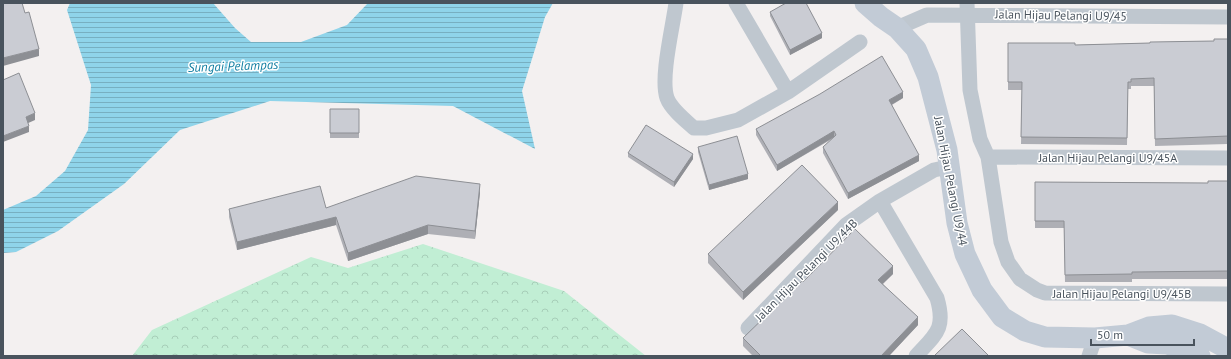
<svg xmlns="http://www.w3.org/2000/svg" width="1231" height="359" font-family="'PT Sans',sans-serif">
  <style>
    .forest { fill: url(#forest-crowns) }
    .water { fill: url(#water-rules) }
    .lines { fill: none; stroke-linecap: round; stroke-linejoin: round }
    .street { stroke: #bfc7cf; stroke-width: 15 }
    .secondary { stroke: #c2cbd6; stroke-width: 21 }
    .wall { fill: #aeafb5 }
    .shaded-wall { fill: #8d8f94 }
    .building { fill: #caccd3; stroke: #8d8f94 }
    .labels { text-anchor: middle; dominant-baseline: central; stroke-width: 3; stroke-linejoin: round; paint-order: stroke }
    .street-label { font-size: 12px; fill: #49535d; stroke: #fff }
    .water-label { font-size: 13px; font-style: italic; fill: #107ea1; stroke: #fff }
  </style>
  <defs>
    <pattern id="forest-crowns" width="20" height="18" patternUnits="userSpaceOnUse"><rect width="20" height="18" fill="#c1eed4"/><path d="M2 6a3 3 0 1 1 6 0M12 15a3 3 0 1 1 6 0" fill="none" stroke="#a7ceb8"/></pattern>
    <pattern id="water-rules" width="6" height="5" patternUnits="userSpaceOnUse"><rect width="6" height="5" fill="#8fd4ea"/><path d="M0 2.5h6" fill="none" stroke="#77afc1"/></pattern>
  </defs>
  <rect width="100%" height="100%" fill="#f3f0f0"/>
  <path class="forest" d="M423,244L564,291L646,356H132L152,330L311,257L348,268Z"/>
  <path class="water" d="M70,3H213L235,28L251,42H301L347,25L368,3H553L545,17L522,91L535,149L453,106L270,101L180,130L124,184L58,231L16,252L3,253V210L36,196L65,171L88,130L91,85L67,10Z"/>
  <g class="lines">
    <path class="street" d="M676,3C673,26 660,78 667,98C671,109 686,121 694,128H706L738,120L788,92L860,42
      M736,3L788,92
      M967,3L970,90L980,139L988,157L1001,242L1008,262L1020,279L1037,290L1045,293L1228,294
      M897,28L927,15L1228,17
      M988,157L1228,158
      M880,201L937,298C946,329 936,334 916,356
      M748,328L846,225L880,201L934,170L948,167
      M1089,356L1095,338"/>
    <path class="secondary" d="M865,3L881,17L897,28L916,49L928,77L947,150L957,223L965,254L982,290L1002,317L1025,331L1045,337L1095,338L1128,335L1149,327L1172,325L1200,334L1228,349
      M1128,335L1148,343L1167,344L1190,351L1200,356"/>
  </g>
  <path class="wall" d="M770,12L822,38L790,55L770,16Z
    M1228,39V144L1155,146L1154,86H1131V89H1128L1127,145L1021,144L1022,90H1008V43L1075,45L1150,43L1214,41Z
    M903,98L892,105L919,161L848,199L823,153V147L832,139L777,171L756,135V129Z
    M330,109H359V138H330Z
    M698,147L748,179L709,190L698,152Z
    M628,153L693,159L674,187L628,157Z
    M1228,181V279H1132V282H1065L1064,228H1035V182L1208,183Z
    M480,192L475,239L428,234L348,261L336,225L237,250L229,217V209L326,208Z
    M838,210L743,300L708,263V254Z
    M893,274L883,284L918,325L889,356H753L743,346V338L803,282Z"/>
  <path class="shaded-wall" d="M822,33V38L790,55V50Z
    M39,49V56L3,66V58Z
    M903,92V98L889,106V100Z
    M35,113V120L26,124V117Z
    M29,126V132L3,142V136Z
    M834,131V137L777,171V165Z
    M693,154V159L674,187V182Z
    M919,155V161L848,199V193Z
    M748,174V179L709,190V185Z
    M480,184V192L475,239V231Z
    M838,202V210L743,300V292Z
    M336,217V225L237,250V242Z
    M428,225V234L348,261V253Z
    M893,266V274L878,288V280Z
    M918,317V325L889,356H881Z"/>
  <path class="building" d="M3,3H22L25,13L29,12L39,49L3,58Z
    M786,3H806L822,33L790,50L770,12Z
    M1214,39H1228V136L1155,139L1154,78L1131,79V82H1128L1127,138L1021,137L1022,82H1008V43H1075V45L1150,43V42L1214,41Z
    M882,56L903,92L889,100L919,155L848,193L823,147L836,135L834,131L777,165L756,129L820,94Z
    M19,73L35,113L26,117L29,126L3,136V80Z
    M330,109H359V133H330Z
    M646,125L693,154L674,182L628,153Z
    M737,136L748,174L709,185L698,147Z
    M802,165L838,202L743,292L708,254Z
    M416,176L480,184L475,231L428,225L348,253L336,217L237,242L229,209L320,186L326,208Z
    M1208,181H1228V271L1132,272V274L1065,275L1064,221H1035V182L1208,183Z
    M855,229L893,266L878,280L918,317L881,356H761L743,338L802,281L803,282Z
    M962,329L989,356H934Z"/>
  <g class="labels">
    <g class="street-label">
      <text transform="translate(1061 15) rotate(1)">Jalan Hijau Pelangi U9/45</text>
      <text x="1108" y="157">Jalan Hijau Pelangi U9/45A</text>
      <text transform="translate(951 181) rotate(79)">Jalan Hijau Pelangi U9/44</text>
      <text transform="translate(806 270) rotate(-45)">Jalan Hijau Pelangi U9/44B</text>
      <text x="1122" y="293">Jalan Hijau Pelangi U9/45B</text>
    </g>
    <g class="water-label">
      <text transform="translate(233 66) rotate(-2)">Sungai Pelampas</text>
    </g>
  </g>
  <rect width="1231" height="359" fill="none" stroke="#49535d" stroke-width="8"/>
  <path d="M1091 339v6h103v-6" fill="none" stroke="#49535d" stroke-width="2"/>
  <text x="1097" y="339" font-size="12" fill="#49535d" stroke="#ffffff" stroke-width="3" paint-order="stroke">50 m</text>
</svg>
